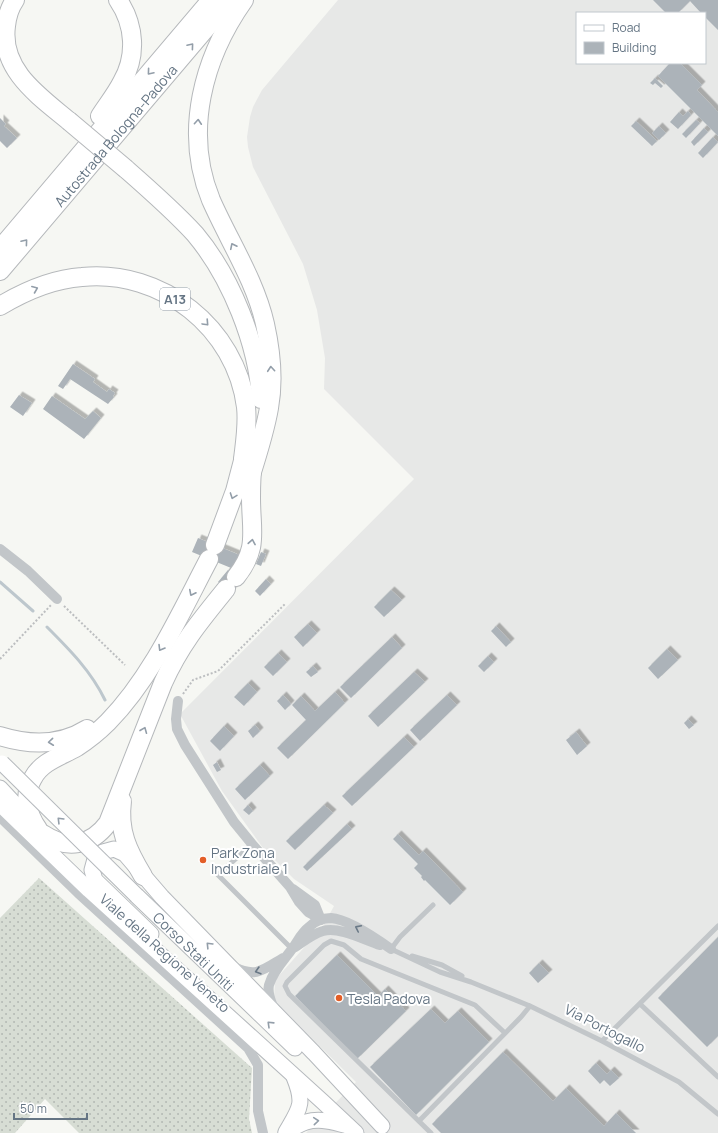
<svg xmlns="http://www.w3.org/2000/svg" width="718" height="1133" font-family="Manrope,sans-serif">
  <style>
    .built { fill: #e7e8e7; fill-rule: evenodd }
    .grass { fill: url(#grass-dots) }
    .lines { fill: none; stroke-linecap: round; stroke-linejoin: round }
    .stream { stroke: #bdc7cd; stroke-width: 3 }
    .building { fill: #acb3b9; filter: url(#shadow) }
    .primary-casing { stroke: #b5b9bd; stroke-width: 17 }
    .highway-casing { stroke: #b5b8bb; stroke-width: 20 }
    .path { stroke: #bcbec0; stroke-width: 2; stroke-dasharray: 2 2; stroke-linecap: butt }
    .lane { stroke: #c2c6c9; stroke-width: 5 }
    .street { stroke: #c2c6c9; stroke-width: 10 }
    .primary { stroke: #fff; stroke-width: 15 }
    .highway { stroke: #fff; stroke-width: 18 }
    .primary-bridge-casing { stroke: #b5b9bd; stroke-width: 17; stroke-linecap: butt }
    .highway-bridge-casing { stroke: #b5b8bb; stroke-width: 20; stroke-linecap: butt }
    .primary-bridge { stroke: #fff; stroke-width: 15 }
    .highway-bridge { stroke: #fff; stroke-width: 18 }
    .oneway { stroke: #939ea9 }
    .oneway2 { stroke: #6a7987 }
    .poi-dot { fill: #e35e27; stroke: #fff; stroke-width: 1.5 }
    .labels { text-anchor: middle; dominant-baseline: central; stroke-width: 4; stroke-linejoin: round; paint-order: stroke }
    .shield { fill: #fff; stroke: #939ea9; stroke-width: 1 }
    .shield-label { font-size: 13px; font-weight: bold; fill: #657584 }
    .street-label { font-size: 14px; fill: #657584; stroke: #fff }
    .poi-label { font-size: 14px; fill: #657584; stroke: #fff; text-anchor: start }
  </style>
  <defs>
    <pattern id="grass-dots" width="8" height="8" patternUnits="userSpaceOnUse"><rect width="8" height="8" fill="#d7ddd4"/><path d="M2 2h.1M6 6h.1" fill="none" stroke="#b2b8b2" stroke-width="1.8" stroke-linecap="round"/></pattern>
    <filter id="shadow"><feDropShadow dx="3.5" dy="-3.5" stdDeviation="0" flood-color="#0004"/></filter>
  </defs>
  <rect width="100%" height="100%" fill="#f6f7f3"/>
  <path class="built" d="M338,0H718V1133H306L356,1082L274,1001L275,980L309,942L316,939L334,906L294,879L263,848L222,791L180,714L414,479L324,389L325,358L317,310L303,264L253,167L248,147L247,137L250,117L253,107L262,90ZM577,13H705V63H577Z"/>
  <path class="grass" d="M39,878L252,1068L249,1119L252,1133H79L45,1099L15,1133H0V918Z"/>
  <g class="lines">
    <path class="stream" d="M0,582L33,611
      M47,627C69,649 91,671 105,700"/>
  </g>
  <path class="building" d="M653,0H718V30L705,17V13H701L690,1L678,13H666Z
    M670,63H680L702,85L697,90L718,112V136L658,76Z
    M655,78L663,86L661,88L655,83L653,85L650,83Z
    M688,111L691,115L678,129L670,122L679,112L683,116Z
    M0,118L6,124L4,126L17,138L7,148L0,141Z
    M696,120L700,123L686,138L682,134Z
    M636,121L657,141L652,146L631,126Z
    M659,126L666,133L659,140L652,133Z
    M704,128L708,132L694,146L691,142Z
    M713,137L718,142L703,158L698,153Z
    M73,364L95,379L93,382L107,392L109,389L115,393L113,396L114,397L108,404L70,379L63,389L58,386Z
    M19,395L32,403L23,416L10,407Z
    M52,396L85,419L93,411L101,418L84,439L43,409Z
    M198,538L242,556L236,570L192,552Z
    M261,552L266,554L261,566L256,564Z
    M228,570L241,582L231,593L218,582Z
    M266,579L271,584L260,596L255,591Z
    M391,590L402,600L384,617L374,607Z
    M308,624L317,633L303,647L294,637Z
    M496,626L511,642L506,647L491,631Z
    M392,637L402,648L351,698L340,687Z
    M667,649L678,660L658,679L648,668Z
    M278,653L287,662L273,676L264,667Z
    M488,656L494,662L484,672L478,666Z
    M313,666L318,672L311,677L306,672Z
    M414,672L425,682L378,727L368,716Z
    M248,683L257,692L244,706L234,697Z
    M335,692L345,703L288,759L277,748L306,720L292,705L301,696L315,711Z
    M283,695L291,704L285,710L277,701Z
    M447,695L457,705L420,741L410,730Z
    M688,719L694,725L689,729L684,723Z
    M255,725L260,731L253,738L248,731Z
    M224,726L234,736L220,751L210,741Z
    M576,732L587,746L577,755L566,740Z
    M404,737L414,747L352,806L342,796Z
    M217,762L221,770L217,772L213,765Z
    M260,765L270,776L245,800L235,789Z
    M248,805L253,811L249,815L243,810Z
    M324,805L333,813L295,850L286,841Z
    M347,824L352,829L307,871L303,867Z
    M398,834L419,855L423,851L463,892L450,905L425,880L424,881L421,877L422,876L414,868L418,864L393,839Z
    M718,937V1036L707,1047L658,998Z
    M337,955L378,996L385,989L406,1011L357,1059L295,996Z
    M539,963L549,973L538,983L529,973Z
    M431,1009L445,1023L458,1011L489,1042L416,1115L370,1067Z
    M503,1052L553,1101L566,1088L604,1126L616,1113L636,1133H441L432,1124Z
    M596,1063L607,1074L611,1070L619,1078L610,1086L604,1080L600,1084L588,1071Z"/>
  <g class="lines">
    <defs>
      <g id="primary">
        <path d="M0,788L27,817"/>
        <path d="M0,804L89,890L323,1102L356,1133"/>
        <path id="s1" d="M137,896L295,1048"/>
        <path d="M151,934L95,880L92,870L95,859L98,855L103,852L114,849L125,854L162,897L314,1053L382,1126"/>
        <path d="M286,1132C300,1108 305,1104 294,1077"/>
        <path d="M286,1133C292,1129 299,1124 306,1122C320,1118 334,1122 348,1126"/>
      </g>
      <g id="highway">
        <path d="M15,0C10,7 7,17 6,26C0,70 39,96 69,121"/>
        <path d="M244,0C203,58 183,132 211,200C229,241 255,280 265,324C271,351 274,381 269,408C265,431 258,453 251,475"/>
        <path d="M100,116C107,105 116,94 122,82C137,56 135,25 118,0"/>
        <path d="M126,169C150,190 174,211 195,234C231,277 258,344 261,399"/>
        <path d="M0,249L211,0"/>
        <path id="s2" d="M0,271L230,0"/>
        <path d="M0,306C25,291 53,279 82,277C162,269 236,328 246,407C248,425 245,442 243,459"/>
        <path d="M215,545L235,491L245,453"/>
        <path d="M236,577C259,548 251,532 251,498C251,486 251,475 253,464"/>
        <path d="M0,736C29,745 60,746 87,729"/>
        <path d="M122,801C118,831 128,851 143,876"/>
        <path d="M38,829C27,814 23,795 33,778C42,761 62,756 77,747C88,740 99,731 108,722C152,677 180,614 209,559"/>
        <path d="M43,834C67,850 91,846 108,823L163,683C180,645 200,621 226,589"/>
      </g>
    </defs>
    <use href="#primary" class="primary-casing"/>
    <use href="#highway" class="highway-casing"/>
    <path class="path" d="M64,606L125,665
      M0,659L51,605
      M183,694L193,680L218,671L285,604"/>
    <path class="lane" d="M252,844L218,875L292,949
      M391,949L440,972L471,982L530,1006L602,1041L679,1082L718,1114
      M391,949L400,937L433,905
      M412,956L442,965L462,976
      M640,1004L718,1077
      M602,1041L718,926
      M419,1121L521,1017L530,1006
      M431,1133L289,994L285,986L287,982L324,945L331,941L344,945L361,959L475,1005L505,1033"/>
    <path class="street" d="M0,549L28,571L57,599
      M178,701L176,719L177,729L185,745L234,822L252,844L290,887L299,902L308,912L321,919
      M0,817L78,893L248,1048L258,1065V1111L263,1133
      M293,889L315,905L321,920
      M295,947C304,941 313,934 323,931C338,926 365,940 380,945
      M234,967C256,978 263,970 283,958
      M274,1009C271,1001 267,994 269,985C273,971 284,960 292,949C298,941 301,933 309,927C315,921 322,918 331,918C348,919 377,939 391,949"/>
    <use href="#primary" class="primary"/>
    <use href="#highway" class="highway"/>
    <defs>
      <path id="primary-bridge" d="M2,763L137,896"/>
      <path id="highway-bridge" d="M69,121L126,169"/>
    </defs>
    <use href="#primary-bridge" class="primary-bridge-casing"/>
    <use href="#highway-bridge" class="highway-bridge-casing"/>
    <use href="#primary-bridge" class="primary-bridge"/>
    <use href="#highway-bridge" class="highway-bridge"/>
  </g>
  <defs><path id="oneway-chevron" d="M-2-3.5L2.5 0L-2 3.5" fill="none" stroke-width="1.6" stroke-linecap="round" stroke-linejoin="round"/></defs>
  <g class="oneway">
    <use href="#oneway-chevron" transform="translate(191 46) rotate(-50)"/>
    <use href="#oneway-chevron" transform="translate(150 72) rotate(130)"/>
    <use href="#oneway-chevron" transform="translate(198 122) rotate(-86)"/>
    <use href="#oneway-chevron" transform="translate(25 242) rotate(-50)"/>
    <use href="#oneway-chevron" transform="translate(233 246) rotate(-116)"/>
    <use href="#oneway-chevron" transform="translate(35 289) rotate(-22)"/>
    <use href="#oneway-chevron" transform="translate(206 323) rotate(47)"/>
    <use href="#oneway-chevron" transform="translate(271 369) rotate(-95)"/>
    <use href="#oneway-chevron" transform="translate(233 496) rotate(110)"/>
    <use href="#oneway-chevron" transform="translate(252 542) rotate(-80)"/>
    <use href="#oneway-chevron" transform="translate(192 593) rotate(117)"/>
    <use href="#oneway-chevron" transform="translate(161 648) rotate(121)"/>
    <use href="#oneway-chevron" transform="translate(144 730) rotate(-68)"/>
    <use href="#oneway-chevron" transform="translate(51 742) rotate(174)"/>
    <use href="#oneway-chevron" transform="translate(60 820) rotate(-135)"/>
    <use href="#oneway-chevron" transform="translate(209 945) rotate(-134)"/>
    <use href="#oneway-chevron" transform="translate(270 1024) rotate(-136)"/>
    <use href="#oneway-chevron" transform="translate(316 1121) rotate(-5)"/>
  </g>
  <g class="oneway2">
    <use href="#oneway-chevron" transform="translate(358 928) rotate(-154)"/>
    <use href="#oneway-chevron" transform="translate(258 971) rotate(164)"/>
  </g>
  <g class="poi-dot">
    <circle cx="203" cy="860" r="4"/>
    <circle cx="339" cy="998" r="4"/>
  </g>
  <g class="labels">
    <rect class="shield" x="160" y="288" width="30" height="22" rx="3"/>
    <g class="shield-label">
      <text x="175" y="299">A13</text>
    </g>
    <g class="street-label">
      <text stroke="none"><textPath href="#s2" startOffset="178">Autostrada Bologna-Padova</textPath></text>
      <text stroke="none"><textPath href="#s1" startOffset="79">Corso Stati Uniti</textPath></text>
      <text transform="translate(165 953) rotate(42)">Viale della Regione Veneto</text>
      <text transform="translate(605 1028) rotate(27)">Via Portogallo</text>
    </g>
    <g class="poi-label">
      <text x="211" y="852">Park Zona<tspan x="211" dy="16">Industriale 1</tspan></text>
      <text x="347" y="998">Tesla Padova</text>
    </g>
  </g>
  <rect x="576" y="12" width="130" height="52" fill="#ffffff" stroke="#c1c8ce"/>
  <rect x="584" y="25" width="20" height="6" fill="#ffffff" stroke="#c1c8ce"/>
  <text x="612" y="32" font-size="12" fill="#657584">Road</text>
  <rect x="584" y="42" width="20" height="12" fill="#acb3b9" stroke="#c1c8ce"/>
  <text x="612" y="52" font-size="12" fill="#657584">Building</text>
  <path d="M14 1113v6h73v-6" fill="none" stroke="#657584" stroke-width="2"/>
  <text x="20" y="1113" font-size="12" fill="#657584" stroke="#ffffff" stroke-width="3" paint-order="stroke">50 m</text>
</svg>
